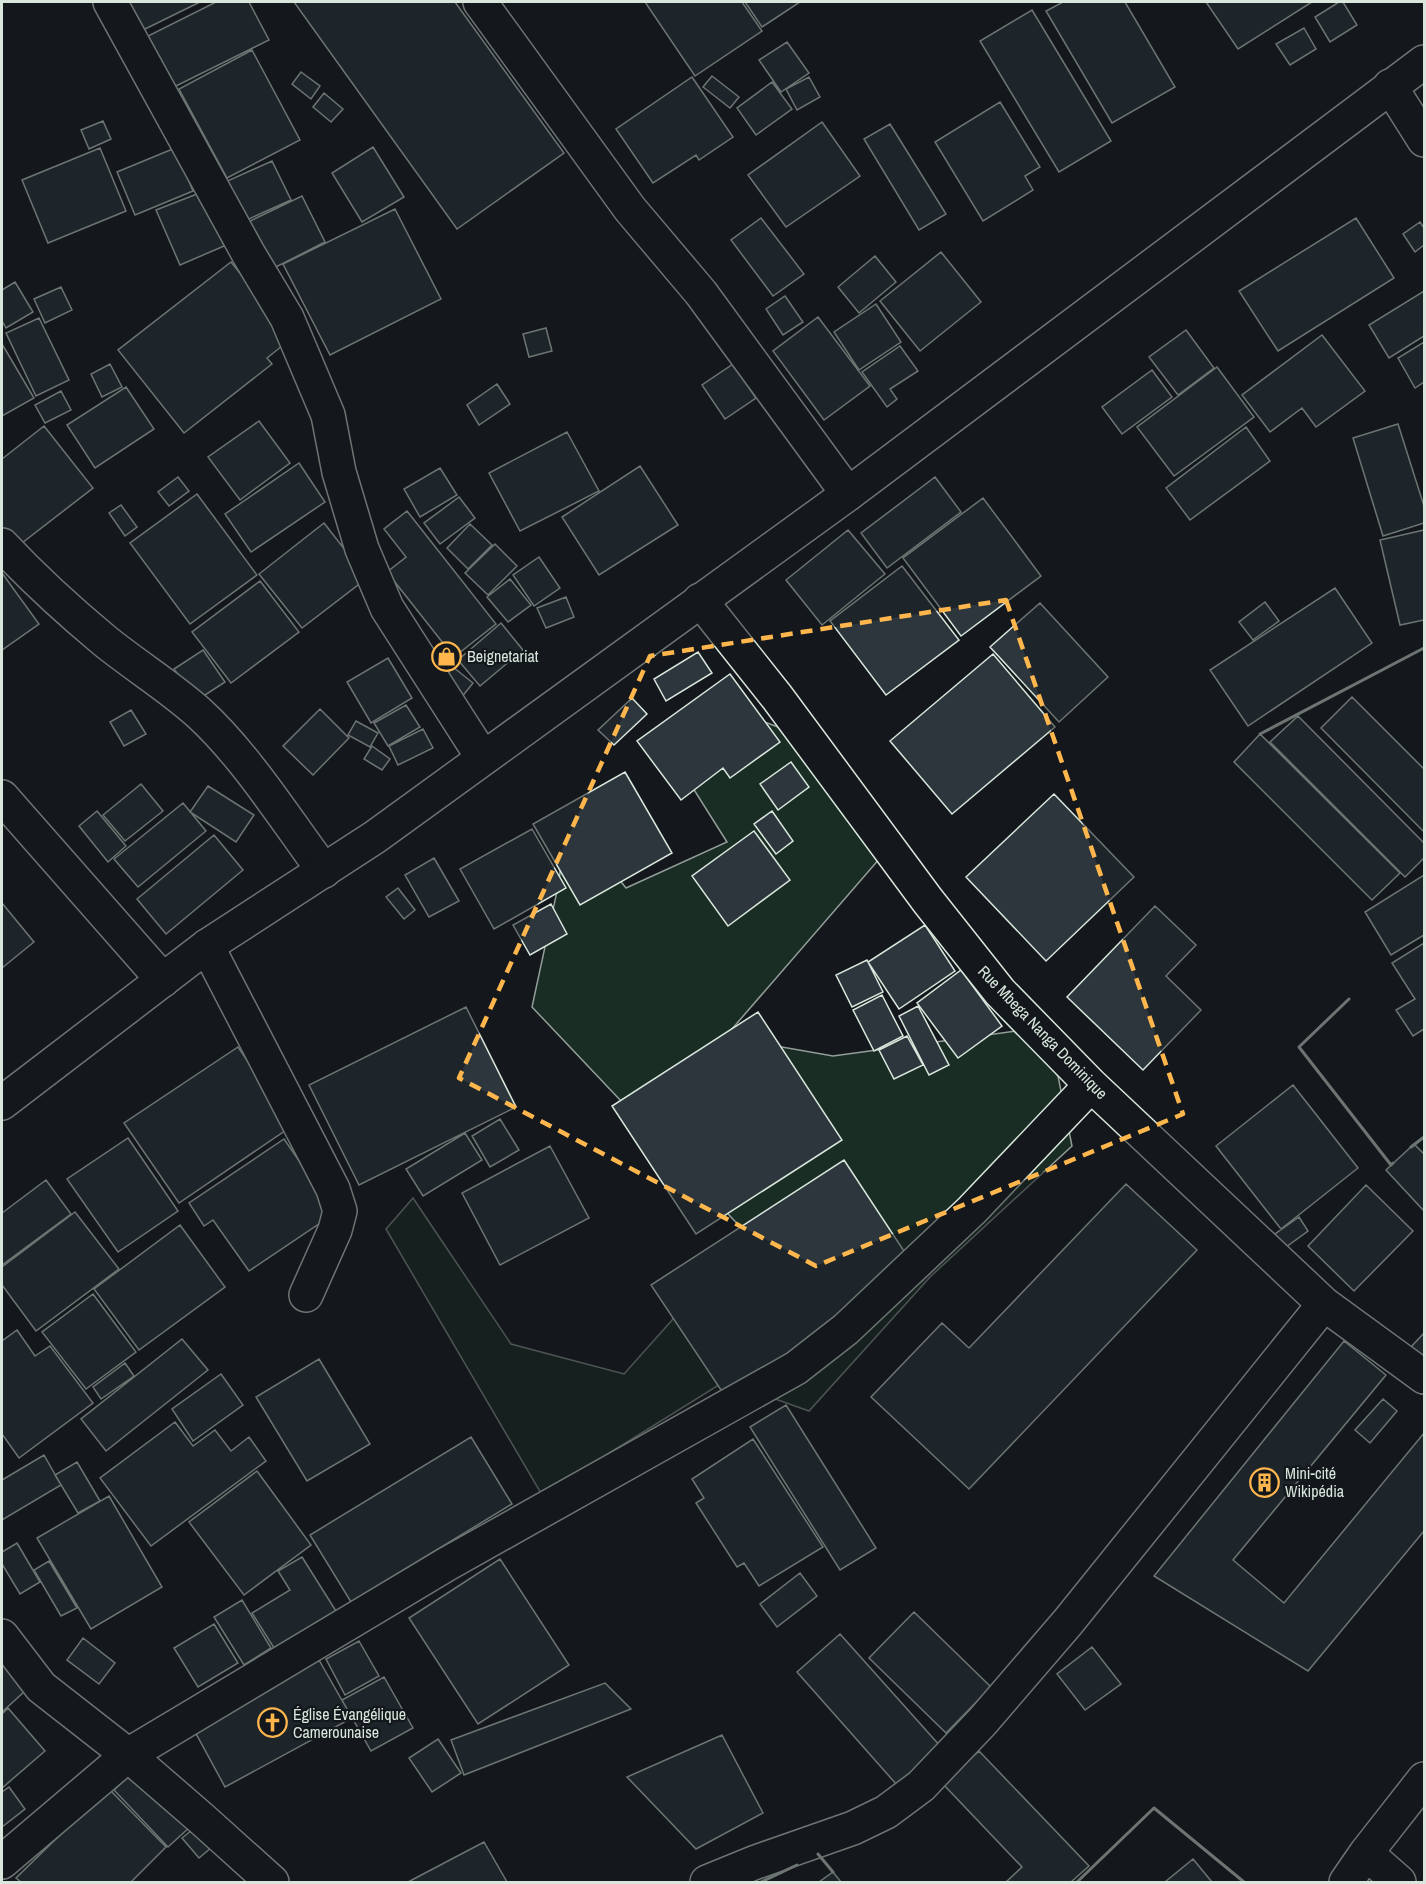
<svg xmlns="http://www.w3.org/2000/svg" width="1426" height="1884" font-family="'Archivo Narrow',sans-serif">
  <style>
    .green { fill: #1a2d24; stroke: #939e99; stroke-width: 1.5 }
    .building { fill: #2c363c; stroke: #d8e6dc; stroke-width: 1.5 }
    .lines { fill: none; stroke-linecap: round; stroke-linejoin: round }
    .minor-casing { stroke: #d8e6dc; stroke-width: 36 }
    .major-casing { stroke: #d8e6dc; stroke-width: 36 }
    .minor { stroke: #14181c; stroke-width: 33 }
    .major { stroke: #14181c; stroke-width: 33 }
    .wall { stroke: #d8e6dc; stroke-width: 3 }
    .marked { fill: none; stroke: #ffb74d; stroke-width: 4.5; stroke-dasharray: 12 8; stroke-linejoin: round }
    .labels { text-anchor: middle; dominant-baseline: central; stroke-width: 4.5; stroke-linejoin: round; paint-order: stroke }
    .poi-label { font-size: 16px; fill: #d8e6dc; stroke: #14181c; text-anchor: start }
    .street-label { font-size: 16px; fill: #d8e6dc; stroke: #14181c }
  </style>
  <rect width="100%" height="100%" fill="#14181c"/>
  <path class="green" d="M701,699L803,736L887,850L725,1037L833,1056L1024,1030L1058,1076L1072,1146L930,1277L809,1411L725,1381L542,1495L386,1229L413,1198L511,1344L624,1374L748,1235L532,1007L559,882L566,812L626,888L727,842L662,739Z"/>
  <path class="building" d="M118,2H200L135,34Z
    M216,2H249L269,40L174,87L148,36Z
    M294,2H455L564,153L457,229Z
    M645,2H742L762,31L695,76Z
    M745,2H800L762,27Z
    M1063,2H1125L1175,87L1112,123L1046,11Z
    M1206,2H1312L1238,49Z
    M1339,2H1343L1357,25L1330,42L1315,17Z
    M1032,10L1111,141L1059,172L980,41Z
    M1304,28L1316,49L1290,65L1276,44Z
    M787,42L809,73L781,92L759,60Z
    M252,50L300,140L227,178L179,89Z
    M301,72L320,86L311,99L292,84Z
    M712,76L739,97L730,108L703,87Z
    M692,77L733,137L699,160L696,155L653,183L616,129Z
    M809,77L820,97L797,110L786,89Z
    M772,82L792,109L756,135L737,108Z
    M324,93L343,109L331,122L313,107Z
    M1000,102L1040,167L1025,176L1033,190L983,221L935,142Z
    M103,121L111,139L89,149L81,130Z
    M822,122L860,176L786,227L748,175Z
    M890,124L946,214L919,230L864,139Z
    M373,147L404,197L362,222L332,173Z
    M100,148L126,211L48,243L22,180Z
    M175,148L193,191L135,215L117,172Z
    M272,161L291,200L242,222L223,183Z
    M202,192L224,246L180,265L156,210Z
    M302,196L325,242L270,270L246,223Z
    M395,209L441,299L330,355L283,264Z
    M761,218L804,274L773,296L731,240Z
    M1356,218L1394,278L1278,351L1239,291Z
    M1420,222L1424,228V245L1415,252L1403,234Z
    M941,252L981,302L920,351L880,301Z
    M875,256L896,282L859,313L838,287Z
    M231,262L292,338L267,358L272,364L184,433L118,350Z
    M15,282L33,312L6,328L2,321V290Z
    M61,287L72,310L45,323L34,299Z
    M1424,291V336L1389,358L1369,325Z
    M785,296L803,322L783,335L766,309Z
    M876,304L901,342L859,370L834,332Z
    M818,317L870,386L824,420L773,351Z
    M39,318L69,380L36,396L6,333Z
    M546,328L552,351L529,357L523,334Z
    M1186,330L1214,368L1178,395L1149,357Z
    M1322,335L1365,391L1316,427L1302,408L1270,432L1242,395Z
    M1424,342V382L1415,388L1398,358Z
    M2,344L34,398L2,416Z
    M900,346L918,371L890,389L897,399L887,407L862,372Z
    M110,364L122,387L102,397L91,374Z
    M733,364L756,398L725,419L702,385Z
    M1217,367L1254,417L1174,476L1137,427Z
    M1152,370L1172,397L1122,434L1102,407Z
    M497,384L510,404L479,425L467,405Z
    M126,387L154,429L95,468L67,425Z
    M61,391L71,410L45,423L35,405Z
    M259,421L290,463L240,500L208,457Z
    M1398,424L1424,506V523L1383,536L1353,438Z
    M44,426L93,488L13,550L2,535V459Z
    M1246,427L1270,461L1190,520L1166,488Z
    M567,432L599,491L520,531L489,473Z
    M299,463L325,502L251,552L225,514Z
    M640,466L678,525L599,575L562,517Z
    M440,468L457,495L420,517L404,489Z
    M178,477L189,491L169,506L158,492Z
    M935,477L961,512L887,568L861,533Z
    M197,494L257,575L190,624L130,543Z
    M459,497L475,518L440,544L424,523Z
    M983,498L1041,576L961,636L903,558Z
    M121,505L137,527L125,536L109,513Z
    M407,511L496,624L454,657L387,572L406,557L384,529Z
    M324,523L367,578L302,628L259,574Z
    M470,524L492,545L468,569L447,548Z
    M848,530L885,574L822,625L786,580Z
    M1424,530V620L1400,625L1380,540Z
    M495,544L517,566L488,595L465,573Z
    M539,557L560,588L534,606L513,575Z
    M902,566L959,640L886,695L830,621Z
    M2,573L39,624L2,650Z
    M510,579L531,605L508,622L487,597Z
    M260,581L299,632L231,683L192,632Z
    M1335,588L1372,643L1248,726L1210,670Z
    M566,597L574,617L546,628L537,608Z
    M1265,602L1279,621L1253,640L1239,622Z
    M1040,603L1108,677L1059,722L990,647Z
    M501,623L523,650L480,686L458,660Z
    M203,650L225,682L196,701L174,669Z
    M698,652L712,673L666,701L654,679Z
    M993,654L1055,727L952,814L890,741Z
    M388,658L412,698L371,723L347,682Z
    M453,667L473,683L461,698L441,681Z
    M730,674L780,742L730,778L723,768L681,800L637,741Z
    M1352,697L1424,769V832L1321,728Z
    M632,698L647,714L614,745L598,730Z
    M406,705L420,727L388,746L374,723Z
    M320,709L349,738L313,775L283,746Z
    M131,710L146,734L124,746L110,722Z
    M1298,716L1424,843V858L1405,877L1270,742Z
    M356,721L378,733L370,747L348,735Z
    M423,729L433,748L398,765L389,746Z
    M1260,734L1400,873L1372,900L1234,762Z
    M372,746L390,759L382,770L364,759Z
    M791,762L809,787L778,810L760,784Z
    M625,772L672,853L580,905L533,824Z
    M141,784L163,811L125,841L103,815Z
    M208,786L254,815L236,842L190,812Z
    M1054,794L1134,877L1046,961L966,877Z
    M183,803L206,831L138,887L114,859Z
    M97,811L126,846L108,862L79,826Z
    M772,811L793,841L776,854L754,824Z
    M532,829L566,888L494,929L460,869Z
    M754,831L790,880L728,926L692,876Z
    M214,835L243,870L166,934L137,899Z
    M434,858L459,901L429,917L405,875Z
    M1424,875V935L1391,955L1365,912Z
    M398,888L415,910L404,919L386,897Z
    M2,903L34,942L2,968Z
    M551,904L567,934L530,955L513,925Z
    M1155,906L1196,945L1166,976L1201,1010L1143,1070L1067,997Z
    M925,925L955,971L899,1009L868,962Z
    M1424,943V1029L1413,1036L1396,1010L1415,999L1392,963Z
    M867,960L883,992L852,1007L836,975Z
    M961,970L1002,1026L958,1058L917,1003Z
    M882,995L903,1036L874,1051L853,1010Z
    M918,1006L949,1065L929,1075L899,1016Z
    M466,1007L516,1107L359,1185L309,1085Z
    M758,1012L842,1140L696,1234L612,1106Z
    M907,1036L923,1065L894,1079L879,1050Z
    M238,1047L292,1126L179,1203L124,1123Z
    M1293,1085L1358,1168L1281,1229L1216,1146Z
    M500,1119L519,1150L490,1167L472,1136Z
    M465,1133L482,1160L423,1196L406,1169Z
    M128,1138L178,1211L118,1252L67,1179Z
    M284,1139L335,1213L249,1271L213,1220L204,1226L189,1203Z
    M1414,1144L1424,1154V1211L1386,1170Z
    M550,1146L589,1218L500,1265L462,1193Z
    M844,1160L923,1280L731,1405L651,1285Z
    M46,1180L71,1214L2,1265V1213Z
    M1126,1184L1197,1250L969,1489L871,1397L942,1323L969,1348Z
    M1366,1185L1413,1231L1354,1291L1308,1246Z
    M75,1212L119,1269L36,1331L2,1285V1267Z
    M1299,1217L1308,1231L1286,1247L1275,1234Z
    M180,1225L225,1287L139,1350L94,1289Z
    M93,1294L136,1352L86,1389L42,1332Z
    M17,1330L35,1356L50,1346L93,1403L19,1458L2,1434V1341Z
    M1424,1333V1362L1410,1348Z
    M182,1339L208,1370L106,1451L81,1419Z
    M1344,1341L1386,1375L1233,1560L1284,1603L1424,1433V1531L1308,1671L1154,1576Z
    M319,1359L370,1444L307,1481L256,1397Z
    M125,1363L134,1376L101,1399L93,1387Z
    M221,1374L243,1405L193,1441L172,1409Z
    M1383,1399L1397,1411L1370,1443L1355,1430Z
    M786,1405L876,1548L840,1570L750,1427Z
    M175,1422L193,1446L215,1430L231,1451L249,1437L266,1461L151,1546L100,1478Z
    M471,1437L512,1504L351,1602L310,1535Z
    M753,1439L823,1547L759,1586L744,1563L737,1567L696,1503L704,1498L692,1479Z
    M44,1455L61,1485L2,1520V1480Z
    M77,1462L100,1501L78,1513L55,1475Z
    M257,1471L311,1545L244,1595L189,1522Z
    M109,1496L162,1587L91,1629L37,1538Z
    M17,1543L40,1582L20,1594L2,1564V1552Z
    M302,1557L336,1611L274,1648L252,1613L290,1590L278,1571Z
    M500,1559L569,1665L478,1724L409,1618Z
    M49,1561L77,1608L61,1616L34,1570Z
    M800,1573L817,1596L777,1627L760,1604Z
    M242,1600L271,1648L244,1665L214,1617Z
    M914,1612L991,1687L946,1733L869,1658Z
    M214,1624L238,1663L198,1687L174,1648Z
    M840,1634L941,1747L897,1785L797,1672Z
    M83,1638L115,1663L99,1684L67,1660Z
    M359,1641L379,1676L345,1695L326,1659Z
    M1092,1647L1121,1684L1085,1710L1057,1674Z
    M319,1660L352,1718L225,1787L193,1728Z
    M2,1664L25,1691L2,1712Z
    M384,1677L413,1728L371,1751L342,1700Z
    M605,1683L631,1709L464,1775L451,1740Z
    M8,1708L45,1751L2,1788V1714Z
    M722,1735L763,1813L696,1849L627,1777Z
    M438,1739L461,1773L432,1792L409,1758Z
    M979,1751L1089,1866L1071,1882H1006L1022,1867L943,1784Z
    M148,1757L203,1815L168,1847L114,1790Z
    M9,1787L25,1809L2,1827V1792Z
    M108,1788L166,1847L131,1882H21L16,1878Z
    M202,1822L218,1842L199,1858L182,1838Z
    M484,1842L507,1882H408Z
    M1193,1859L1212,1882H1165Z
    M833,1872L841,1882H819Z"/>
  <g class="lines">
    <defs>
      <path id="minor" d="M110,2L248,253L287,318L328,415L339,472L362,549L387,608L483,758
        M480,2L630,209L701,293L848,494
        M1390,86L1424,140
        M2,545C34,579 69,611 105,641C136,666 170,687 199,713C246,756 286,820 324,871
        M700,600L777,697L928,901L1000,992L1091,1085L1324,1304L1424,1377
        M2,797L163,980
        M207,946L333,1189L340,1211L335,1230L306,1295
        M2,1636L41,1687L128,1755L202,1819L272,1882
        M1366,1853L1399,1882
        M2,1862L128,1755L447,1564L796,1368L846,1329L972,1210L1091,1085
        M707,1882L756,1862L853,1828L886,1812L921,1786L982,1722L1068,1622L1324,1304
        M1346,1882L1366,1853L1424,1779"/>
      <path id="major" d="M2,1103L207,946L375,837L848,494L1424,62"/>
    </defs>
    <use href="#minor" class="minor-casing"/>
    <use href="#major" class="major-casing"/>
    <use href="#minor" class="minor"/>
    <use href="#major" class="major"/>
    <path class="wall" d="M1260,734L1424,648
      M1349,999L1299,1047L1391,1165L1393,1163
      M1411,1147L1424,1137
      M818,1854L833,1872
      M761,1882L797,1865
      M1077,1882L1154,1808L1244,1882"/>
  </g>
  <path d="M0 0H1426V1884H0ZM1006,600L1183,1114L816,1266L459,1078L650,656Z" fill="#14181c" fill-opacity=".55" fill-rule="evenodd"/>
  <path class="marked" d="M1006,600L1183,1114L816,1266L459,1078L650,656Z"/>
  <defs>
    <symbol id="shop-ring" viewBox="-11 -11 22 22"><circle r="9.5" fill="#14181c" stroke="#ffb74d" stroke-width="1.5"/><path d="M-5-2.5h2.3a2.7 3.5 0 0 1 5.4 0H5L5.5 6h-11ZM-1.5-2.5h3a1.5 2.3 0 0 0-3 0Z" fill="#ffb74d"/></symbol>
    <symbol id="building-ring" viewBox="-11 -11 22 22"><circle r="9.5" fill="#14181c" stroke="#ffb74d" stroke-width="1.5"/><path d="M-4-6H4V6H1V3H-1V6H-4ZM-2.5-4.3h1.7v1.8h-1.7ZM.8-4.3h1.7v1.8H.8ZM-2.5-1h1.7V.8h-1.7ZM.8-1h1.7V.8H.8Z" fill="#ffb74d"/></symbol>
    <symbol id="church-ring" viewBox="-11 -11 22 22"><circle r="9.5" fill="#14181c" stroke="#ffb74d" stroke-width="1.5"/><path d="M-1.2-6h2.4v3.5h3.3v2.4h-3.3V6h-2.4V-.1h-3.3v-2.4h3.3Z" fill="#ffb74d"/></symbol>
  </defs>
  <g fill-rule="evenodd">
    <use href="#shop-ring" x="430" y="640" width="33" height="33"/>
    <use href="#building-ring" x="1248" y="1466" width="33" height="33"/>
    <use href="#church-ring" x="256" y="1706" width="33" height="33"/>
  </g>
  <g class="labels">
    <g class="poi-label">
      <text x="467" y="656">Beignetariat</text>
      <text x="1285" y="1473">Mini-cité<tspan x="1285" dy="18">Wikipédia</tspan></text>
      <text x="293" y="1714">Église Évangélique<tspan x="293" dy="18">Camerounaise</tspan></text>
    </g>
    <g class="street-label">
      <text transform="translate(1043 1032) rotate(46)">Rue Mbega Nanga Dominique</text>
    </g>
  </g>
  <rect width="1426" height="1884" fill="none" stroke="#d8e6dc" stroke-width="6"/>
</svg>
